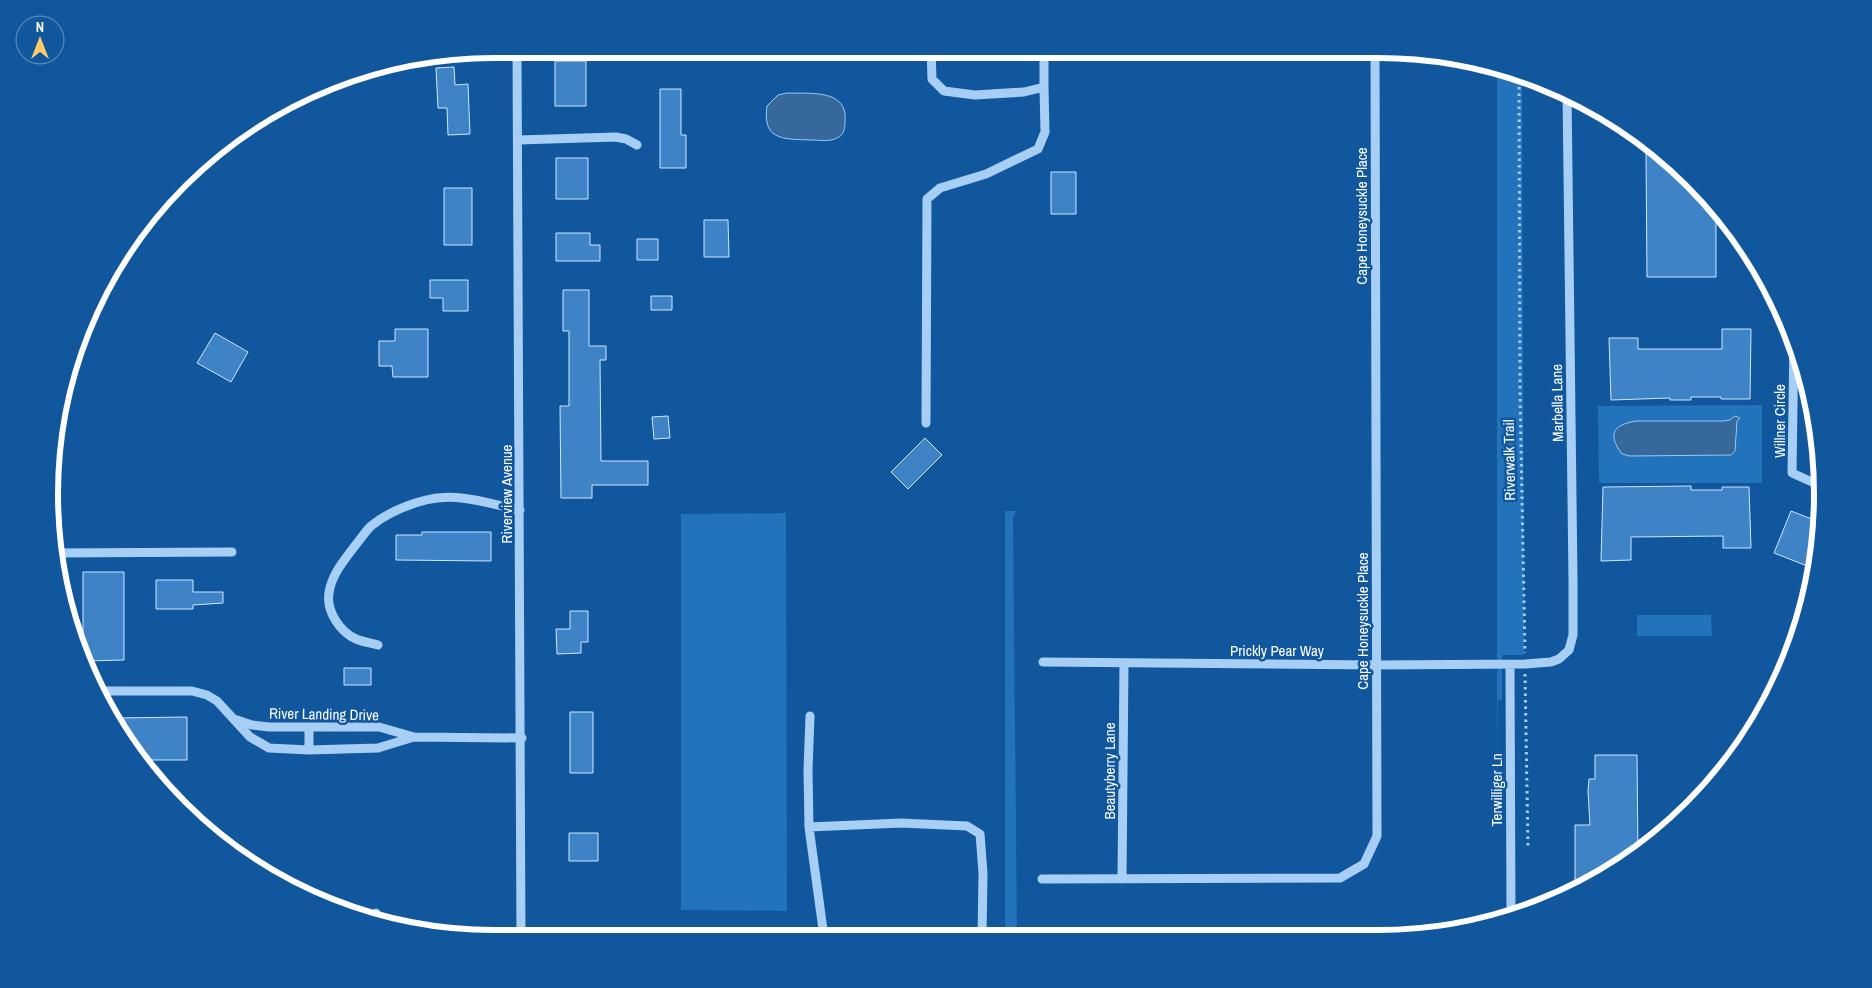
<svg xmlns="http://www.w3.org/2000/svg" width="1872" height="988" font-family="'Archivo Narrow',sans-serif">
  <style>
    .green { fill: #2372bc }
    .water { fill: #36689c; stroke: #98cbf8 }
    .building { fill: #3e83c6; stroke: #cfe7fe }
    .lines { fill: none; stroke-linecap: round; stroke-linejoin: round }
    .path { stroke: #a7cff5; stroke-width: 3; stroke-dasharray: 2.5 4; stroke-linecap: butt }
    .minor { stroke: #a7cff5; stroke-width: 9 }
    .labels { text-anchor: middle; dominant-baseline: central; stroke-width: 5; stroke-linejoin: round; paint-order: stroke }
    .street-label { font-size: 15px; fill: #fff; stroke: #11579e }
    .rim { fill: none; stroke: #fff; stroke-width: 6 }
  </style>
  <rect width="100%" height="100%" fill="#11579e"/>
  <path class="green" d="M1497,65L1522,75L1524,655H1502V700H1498L1497,758Z
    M1762,405V483H1599L1598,406Z
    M1005,511H1016L1013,518L1017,937H1005Z
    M786,513L787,911L681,910V514Z
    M1637,615H1711L1712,636H1637Z"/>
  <path class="water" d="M787,93C808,94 849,88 845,122C845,128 844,135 837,138C830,142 819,140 811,140C784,139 762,141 767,106L778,95Z
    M1735,416L1740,418L1737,421L1735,451L1731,455L1630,456L1622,454C1607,434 1613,425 1636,421H1723L1730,420Z
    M1804,603H1809L1797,638L1799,606Z"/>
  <path class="building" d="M555,61H586V106H555Z
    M454,67L455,85L468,84L470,134L448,135L447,108H438L436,68Z
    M660,89H681V135H686V168H660Z
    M1646,150H1659L1716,205V277H1647Z
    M556,158H588V199H556Z
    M1051,172H1076V214H1051Z
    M444,188H472V245H444Z
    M704,220H728L729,257H704Z
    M556,233H590V245H600V261H556Z
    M637,239H658V260H637Z
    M430,280H468V311H443V298H430Z
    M563,290H589V346H606V360H600L601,461H648V485H592V498H561L560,406H569V331H563Z
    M651,296H672V310H651Z
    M395,329H428V377H393L392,366H379V341H395Z
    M1722,329H1751L1750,399H1721V397H1691V400H1670V398L1611,400L1609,338H1638V349H1722Z
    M215,333L248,352L231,382L197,363Z
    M668,416L670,438L654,439L652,417Z
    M925,438L942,455L908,489L891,472Z
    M1691,486V490H1722V487H1749L1751,548H1723V536L1631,537V560L1601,561L1603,487Z
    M1791,511L1822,523L1815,569L1774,553Z
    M422,532H491V561L396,560V535H422Z
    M83,572H124V660L85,661L83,653Z
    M156,580H193V592H223V603L193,605V609H156Z
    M570,611H588V642H581V653L557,654L556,629H570Z
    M344,668H371V685H344Z
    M570,712H593V773H570Z
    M187,717V760H144L114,718Z
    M1595,755H1637L1638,854L1575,890V825H1590L1588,791L1589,779H1595Z
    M569,833H598V861H569Z"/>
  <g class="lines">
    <path class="path" d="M1519,74L1520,392L1525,653
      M1525,674L1528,846"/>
    <path class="minor" d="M517,49L521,938
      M931,49L932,79L944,91L975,95L1024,92L1044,87V49
      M518,140L616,137L626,139L637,145
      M1794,338L1792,473L1821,486
      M926,423L927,199L940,188L986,174L1038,149L1045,132L1044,87
      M50,463V479
      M53,553L232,552
      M378,645C371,643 363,642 356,639C340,632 326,611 329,593C331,576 344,560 354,547C360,540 365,532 371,526C387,513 406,505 426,500C457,492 490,504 520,510
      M1043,662L1376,665L1525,664L1551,662L1559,659L1569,650L1573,635V580L1567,92
      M1510,664L1511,915
      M95,691H192L207,695L217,701L250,737L269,748L309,750L378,748L414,737
      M810,716L808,770L809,827L824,937
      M234,719L252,725L269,727H379L414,737L522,738
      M309,727V750
      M809,827L901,823L967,826L980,834L983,873L982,937
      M1042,879L1340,878L1364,864L1377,836L1375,50
      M1122,879L1124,663
      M376,913L382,925"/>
  </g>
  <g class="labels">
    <g class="street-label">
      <text transform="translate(1361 216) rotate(-90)">Cape Honeysuckle Place</text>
      <text transform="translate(1557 403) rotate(-91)">Marbella Lane</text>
      <text transform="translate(1779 421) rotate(-90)">Willner Circle</text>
      <text transform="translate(1509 460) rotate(-91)">Riverwalk Trail</text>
      <text transform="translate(506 494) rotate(-90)">Riverview Avenue</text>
      <text transform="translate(1362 621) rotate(-90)">Cape Honeysuckle Place</text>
      <text x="1277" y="650">Prickly Pear Way</text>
      <text transform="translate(324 714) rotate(1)">River Landing Drive</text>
      <text transform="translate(1109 771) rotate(-90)">Beautyberry Lane</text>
      <text transform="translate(1496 790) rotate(-90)">Terwilliger Ln</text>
    </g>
  </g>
  <path d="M0 0H1872V988H0ZM494 58H1378A436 436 0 0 1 1814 494V494A436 436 0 0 1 1378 930H494A436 436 0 0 1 58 494V494A436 436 0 0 1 494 58Z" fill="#11579e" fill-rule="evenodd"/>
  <path class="rim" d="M494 58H1378A436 436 0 0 1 1814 494V494A436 436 0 0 1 1378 930H494A436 436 0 0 1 58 494V494A436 436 0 0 1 494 58Z"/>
  <g transform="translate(40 40)"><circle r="24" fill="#11579e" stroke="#709ac5"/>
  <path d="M0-4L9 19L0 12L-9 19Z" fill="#ffcb6b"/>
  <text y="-8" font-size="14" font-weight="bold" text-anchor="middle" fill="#ffffff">N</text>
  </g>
</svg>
